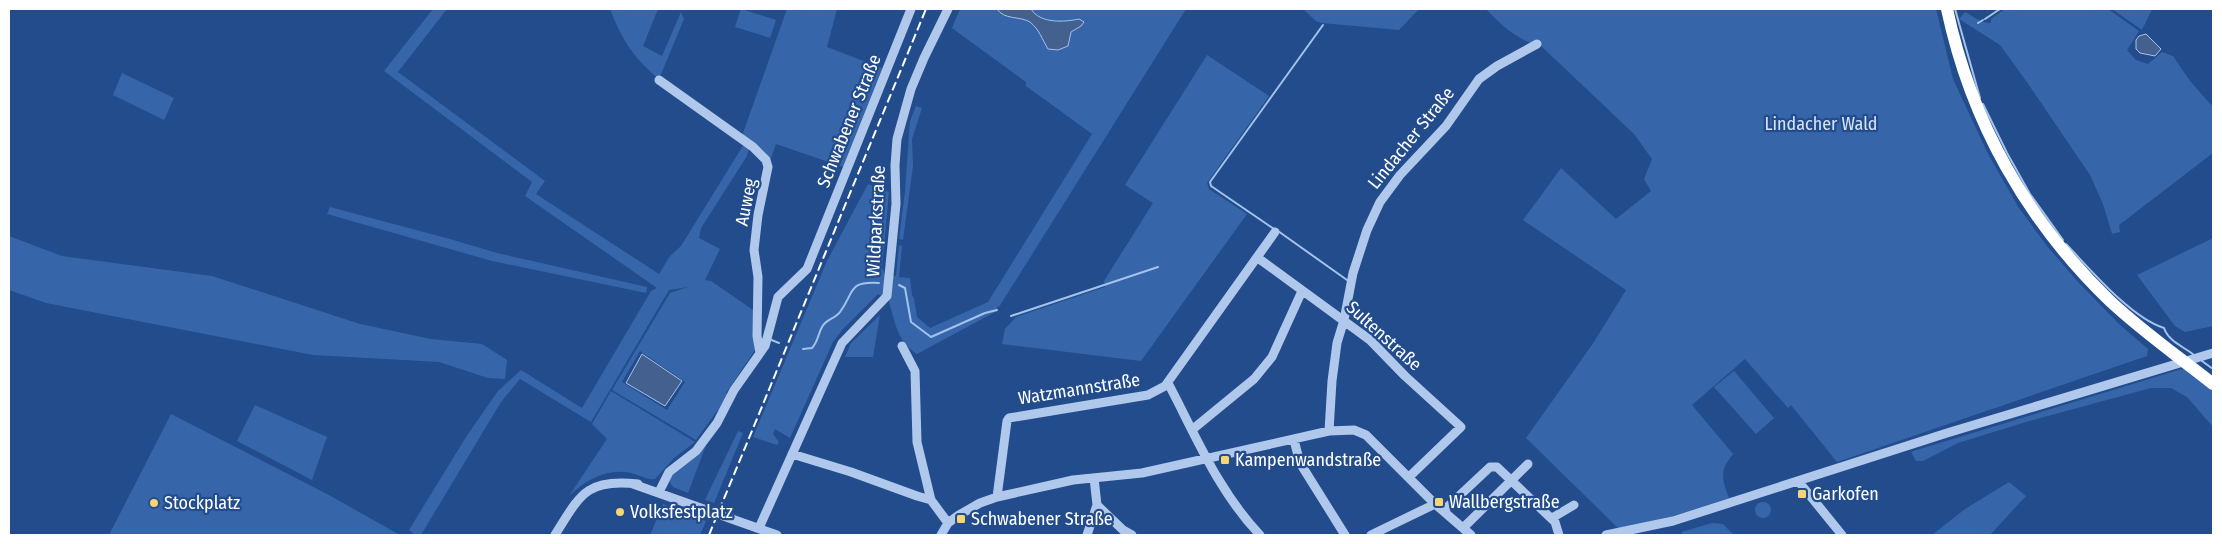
<svg xmlns="http://www.w3.org/2000/svg" width="2222" height="544" font-family="'Fira Sans Condensed',sans-serif">
  <style>
    .green { fill: #3666a9; fill-rule: evenodd }
    .water { fill: #43608e; stroke: #a4c3ec }
    .lines { fill: none; stroke-linecap: round; stroke-linejoin: round }
    .stream { stroke: #a4c3ec; stroke-width: 2 }
    .minor { stroke: #b0c8eb; stroke-width: 9 }
    .highway { stroke: #fff; stroke-width: 12 }
    .rail { stroke: #fff; stroke-width: 2; stroke-dasharray: 9 4; stroke-linecap: butt }
    .poi-dot { fill: #f7d572; stroke: #224c8c; stroke-width: 2 }
    .labels { text-anchor: middle; dominant-baseline: central; stroke-width: 4.5; stroke-linejoin: round; paint-order: stroke }
    .street-label { font-size: 18px; fill: #fff; stroke: #224c8c }
    .park-label { font-size: 18px; fill: #d5e3f8; stroke: #224c8c }
    .poi-label { font-size: 18px; fill: #fff; stroke: #224c8c; text-anchor: start }
  </style>
  <rect width="100%" height="100%" fill="#224c8c"/>
  <path class="green" d="M433,9H447L398,72L545,181L536,194L659,274L670,256L681,246L744,144L749,148L747,156L701,228L699,238L720,249L705,280L711,281L753,310L755,350L726,393L728,397L722,409L717,411L696,440L612,390L670,293L688,287L669,290L591,422L520,379L501,402L421,535H415L409,530L466,437L498,391L521,370L582,408L651,291L657,288L525,196L532,182L384,71ZM640,351L685,382L667,410L622,382Z
    M610,9H658L643,46L662,56L681,12L684,19L659,79C634,59 621,38 610,9Z
    M741,9L776,20L770,38L735,27Z
    M787,9H837L827,47L882,68L843,167L776,144L770,161L742,136Z
    M960,9H1186L999,307L997,306V311L917,354C896,341 895,320 888,299L878,294L843,329L833,342L790,438L775,429L773,434L779,442L777,445L753,437L827,261L868,184L889,192L882,267L885,275L896,276L899,245L902,246L899,277L910,278L912,295L914,299L917,317L930,328L988,302L1092,134L1026,86V82L952,28Z
    M1303,9H1419L1399,30L1322,23L1316,21Z
    M1486,9H1936L1953,79L1988,154L2019,208L2047,246L2078,282L2120,325L2148,349L2147,356L1837,462L1791,405L1788,408L1745,359L1692,405L1733,454C1719,471 1722,479 1729,498L1673,516L1619,529L1526,438L1594,342L1626,290L1523,220L1561,168L1616,219L1651,191L1644,179L1652,159L1634,134L1540,45C1520,43 1499,23 1486,9Z
    M2005,9H2108L2139,31L2127,50L2136,60L2148,64L2162,52L2173,56L2190,81L2213,107V153L2119,225L2120,232L2112,234L2103,204L2090,175L2029,85L2000,45L1959,19L1965,12L1982,22L1991,23V19Z
    M2112,9H2152L2142,30Z
    M1207,55L1269,96L1207,183L1209,189L1247,214L1141,361L1002,344L1005,329L1016,317L1105,287L1104,281L1153,203L1125,185Z
    M122,73L174,98L164,120L113,95Z
    M916,106L922,108L912,139L913,166L903,240L899,239L905,191L910,121Z
    M330,207L450,239L497,253L647,287L646,293L492,261L327,214Z
    M9,236L62,256L212,276L360,324L431,339L482,344L507,360L505,379L488,378L439,362L313,355L46,303L9,290Z
    M2213,238V326L2185,332L2175,326L2137,275Z
    M880,315L873,357H845L851,343Z
    M2185,368L2213,390V427L2187,397L2171,388H2151L2026,422L1958,443L1923,461H1916L1911,452L1920,449Z
    M1734,371L1774,418L1756,434L1714,387Z
    M611,391L695,442L674,458L655,479C647,480 639,475 631,473C607,468 586,480 569,496L607,439L592,424Z
    M255,405L327,437L312,480L237,441Z
    M171,414L327,494L400,535H109Z
    M738,431L743,433L714,503L705,500Z
    M708,440L688,493L673,487L669,481L672,474Z
    M2009,482L2026,496L1990,535H1932L1965,509Z
    M1755 510a8 8 0 1 1 16 0a8 8 0 1 1-16 0Z
    M663,504L706,521L700,535H650Z
    M1712,523L1723,524L1734,535H1684L1681,532Z"/>
  <path class="water" d="M997,9H1031C1040,24 1065,22 1079,19L1084,22L1081,26L1071,32L1068,46L1058,50L1048,49C1042,39 1039,29 1030,22C1020,16 1004,20 997,9Z
    M2146,34L2161,49L2155,56L2140,53L2136,49V40L2139,36Z
    M642,354L682,381L665,406L626,383Z"/>
  <g class="lines">
    <path class="stream" d="M1955,9L1980,98
      M1985,19L2000,9
      M1978,23L1983,20
      M1983,104L2007,153L2030,194L2063,240
      M1274,229L1211,186L1210,182L1323,25
      M1278,231L1347,280
      M2066,244C2090,269 2131,318 2164,328C2169,342 2183,346 2194,355
      M899,285L905,288L911,322L931,337L985,313L997,310
      M1011,316L1158,267
      M769,339L779,343
      M803,349L812,348C818,342 818,334 822,327C826,319 835,319 840,312C855,292 847,281 879,283
      M2202,361L2213,369"/>
    <path class="minor" d="M659,80L753,147L766,160L768,167L758,215L754,250L758,277L757,336L760,353
      M1258,258L1370,340L1405,376L1461,427L1409,477
      M902,346L915,371L917,442L931,500
      M1168,383C1196,436 1218,491 1260,535
      M1193,429L1254,379L1272,357L1302,291
      M1329,431L1332,381L1337,343L1344,320L1353,273L1367,230L1380,202L1400,175L1446,126L1479,79L1497,66L1537,44
      M1294,440L1300,463L1345,535
      M792,454L851,472L917,496L931,500L948,523
      M1799,482L1842,535
      M633,484L777,535
      M659,492L669,472L696,451L717,423L734,390L765,346L778,297L807,269L911,9
      M997,497L1007,421L1009,418L1148,395L1165,386L1275,232
      M1097,505L1123,530L1132,535
      M1443,511L1490,467H1497L1555,522L1559,535
      M1552,518L1574,505
      M759,528L842,343L887,296L896,204L895,165L897,139L911,89L924,58L948,9
      M1463,528L1528,464
      M555,535C580,495 586,478 638,484
      M941,535L948,523L959,515L980,503L997,497L1073,480L1142,473L1329,431L1354,430L1366,435L1435,504L1471,535
      M1087,535L1097,505L1094,478
      M1371,535L1435,504
      M1606,535L1673,521L1947,433L2213,353"/>
    <path class="highway" d="M1947,9C1971,122 2027,221 2110,301C2142,331 2179,357 2213,384"/>
    <path class="rail" d="M709,535L926,9"/>
  </g>
  <g class="poi-dot">
    <rect x="1220" y="455" width="10" height="10" rx="2.5"/>
    <rect x="1797" y="489" width="10" height="10" rx="2.5"/>
    <rect x="1434" y="497" width="10" height="10" rx="2.5"/>
    <circle cx="154" cy="503" r="5"/>
    <circle cx="620" cy="512" r="5"/>
    <rect x="956" y="514" width="10" height="10" rx="2.5"/>
  </g>
  <g class="labels">
    <g class="street-label">
      <text transform="translate(849 121) rotate(-68)">Schwabener Straße</text>
      <text transform="translate(1411 138) rotate(-51)">Lindacher Straße</text>
      <text transform="translate(746 202) rotate(-79)">Auweg</text>
      <text transform="translate(876 221) rotate(-87)">Wildparkstraße</text>
      <text transform="translate(1384 336) rotate(42)">Sultenstraße</text>
      <text transform="translate(1079 389) rotate(-9)">Watzmannstraße</text>
    </g>
    <g class="park-label">
      <text x="1821" y="124">Lindacher Wald</text>
    </g>
    <g class="poi-label">
      <text x="1235" y="460">Kampenwandstraße</text>
      <text x="1812" y="494">Garkofen</text>
      <text x="1449" y="502">Wallbergstraße</text>
      <text x="164" y="503">Stockplatz</text>
      <text x="630" y="512">Volksfestplatz</text>
      <text x="971" y="519">Schwabener Straße</text>
    </g>
  </g>
  <rect width="2222" height="544" fill="none" stroke="#ffffff" stroke-width="20"/>
</svg>
